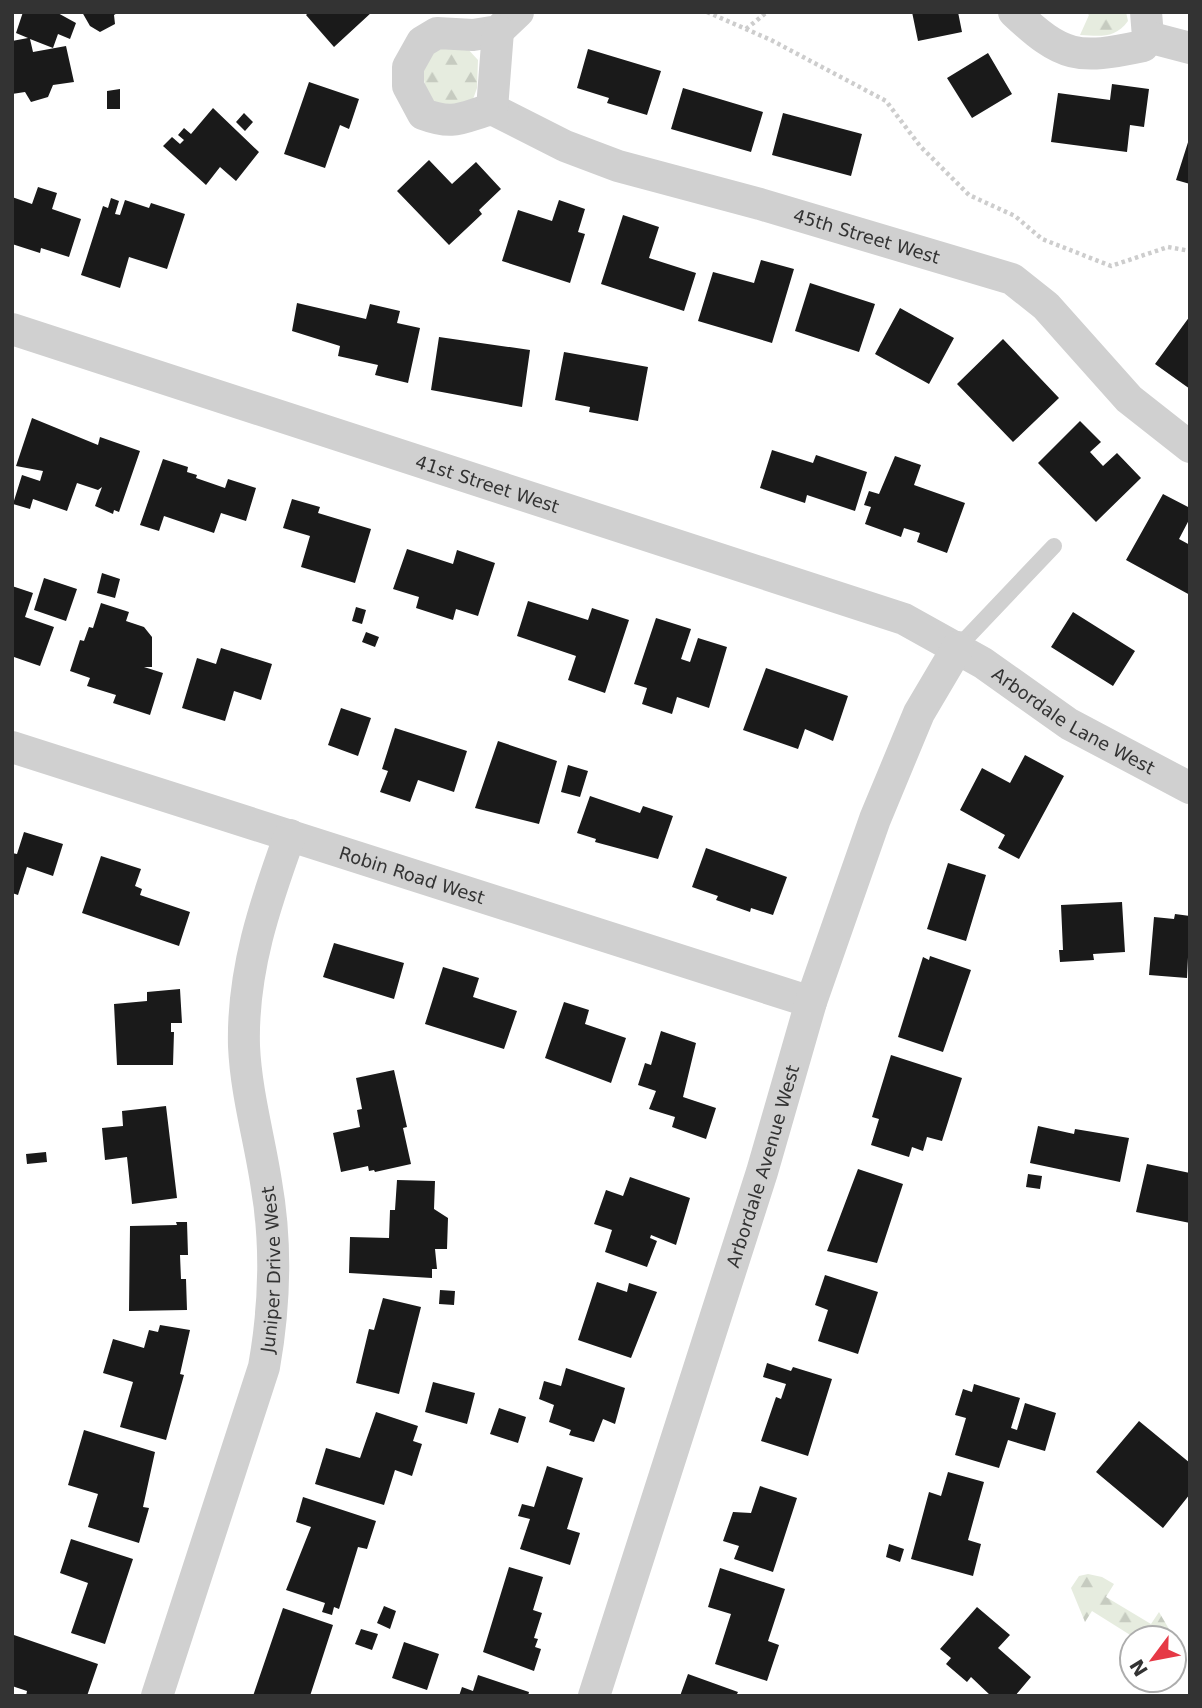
<svg xmlns="http://www.w3.org/2000/svg" width="1202" height="1708" font-family="'DejaVu Sans',sans-serif">
  <style>
    .forest { fill: url(#forest-firs) }
    .building { fill: #1a1a1a }
    .lines { fill: none; stroke-linecap: round; stroke-linejoin: round }
    .path { stroke: #cdcdcd; stroke-width: 4.5; stroke-dasharray: 3.5 3.5; stroke-linecap: butt }
    .lane { stroke: #d0d0d0; stroke-width: 16 }
    .street { stroke: #d0d0d0; stroke-width: 32 }
    .labels { text-anchor: middle; dominant-baseline: central; stroke-width: 7; stroke-linejoin: round; paint-order: stroke }
    .street-label { font-size: 18px; fill: #333; stroke: #fff }
  </style>
  <defs>
    <pattern id="forest-firs" width="22" height="20" patternUnits="userSpaceOnUse" patternTransform="scale(1.75)"><rect width="22" height="20" fill="#e6ecdf"/><path d="M5 1l3.5 6h-7zM16 11l3.5 6h-7z" fill="#c6cbc0"/></pattern>
  </defs>
  <rect width="100%" height="100%" fill="#fff"/>
  <path class="forest" d="M1086,12H1126L1128,21C1115,39 1100,36 1080,35L1089,15Z
    M438,46L466,47L478,60L477,88L471,105L439,106C423,93 423,80 424,61Z
    M1088,1574L1102,1577L1114,1584L1106,1597L1151,1624L1159,1612L1169,1629L1170,1638H1135L1092,1611L1085,1622L1071,1588L1079,1576Z"/>
  <path class="building" d="M23,12H56L76,23L70,39L58,34L53,48L30,39L33,52L66,46L74,82L53,85L48,97L31,102L25,92L12,94V41L28,38L16,33Z
    M82,12H119L114,15L115,24L100,32L90,26Z
    M309,12H372L334,47L306,15Z
    M912,12H958L962,32L918,41Z
    M588,49L661,71L647,115L607,103L609,98L577,88Z
    M988,53L1012,94L972,118L947,78Z
    M309,82L359,99L349,129L340,125L325,168L284,154Z
    M1112,84L1149,89L1144,127L1130,125L1127,152L1051,142L1058,93L1110,100Z
    M683,88L763,112L751,152L671,129Z
    M120,89V109H107V91Z
    M213,108L259,152L236,181L220,167L206,185L163,146L172,137L180,144L184,140L178,135L184,128L191,134Z
    M244,113L253,122L245,131L236,122Z
    M783,113L862,134L851,176L772,155Z
    M1190,136V184L1176,180Z
    M429,160L452,184L476,162L501,189L479,210L482,214L449,245L397,191Z
    M38,187L57,193L52,209L81,219L69,257L41,248L40,253L12,244V197L32,204Z
    M111,198L119,201L115,214L120,215L125,200L149,208L151,203L185,214L167,269L129,257L120,288L81,275L103,206L108,208Z
    M559,200L585,209L578,232L585,234L570,283L502,261L518,210L552,221Z
    M623,215L659,227L649,258L696,273L684,311L601,284Z
    M761,260L794,269L772,343L698,321L713,272L754,283Z
    M810,283L875,304L859,352L795,331Z
    M297,303L366,319L370,304L400,311L397,323L420,328L408,383L375,375L378,365L338,356L340,346L292,331Z
    M900,308L954,338L929,384L875,354Z
    M1190,316V389L1155,364Z
    M439,337L530,350L522,407L431,390Z
    M1003,339L1059,398L1013,442L957,384Z
    M564,352L648,367L638,421L589,412L590,407L555,400Z
    M32,418L98,445L100,437L140,451L119,512L114,510L113,514L95,506L102,487L98,490L77,483L67,511L33,499L30,509L13,504L22,475L40,481L43,471L16,466Z
    M1080,421L1101,442L1090,452L1103,466L1117,453L1141,478L1096,522L1038,463Z
    M772,450L813,463L816,455L867,472L855,511L807,495L805,503L760,488Z
    M895,456L921,465L914,485L965,503L947,553L917,542L920,533L904,528L901,537L865,524L871,507L864,505L869,491L879,494Z
    M163,459L188,467L187,472L197,475L196,478L225,488L228,479L256,488L246,521L221,513L214,533L164,516L159,531L140,525Z
    M1163,494L1190,508V518L1179,539L1190,545V595L1126,560Z
    M292,499L320,507L318,513L371,529L355,583L301,567L310,536L283,528Z
    M407,549L453,564L457,550L495,563L478,616L456,609L453,620L416,608L419,597L393,589Z
    M102,573L120,579L115,598L97,593Z
    M44,578L77,589L66,621L34,610Z
    M12,586L33,593L25,617L54,627L40,666L14,657L12,662Z
    M528,601L588,620L592,608L629,620L605,693L568,680L576,656L517,636Z
    M101,603L129,612L126,621L144,627L152,637V667H144L163,673L150,715L113,703L116,695L87,686L90,678L70,671L80,640L84,641L89,627L93,628Z
    M356,607L366,610L362,624L352,621Z
    M1073,612L1135,651L1113,686L1051,647Z
    M656,618L691,629L681,659L690,662L698,638L727,647L709,708L677,697L672,714L642,704L647,688L634,684Z
    M366,632L379,637L375,647L362,642Z
    M221,648L272,664L261,700L234,691L225,721L182,708L197,658L216,664Z
    M766,668L848,696L833,741L805,729L798,749L743,730Z
    M341,708L371,718L358,756L328,745Z
    M395,728L467,751L454,792L418,780L410,802L380,792L388,771L382,769Z
    M498,741L557,761L539,824L475,808Z
    M1025,755L1064,776L1019,859L998,848L1005,835L960,810L982,768L1010,783Z
    M568,765L588,771L580,797L561,792Z
    M590,796L640,813L643,806L673,816L658,859L595,842L596,839L577,833Z
    M24,832L63,844L53,876L27,867L18,895L12,893V853L17,854Z
    M706,848L787,877L773,915L751,908L750,912L716,900L718,896L692,887Z
    M101,856L141,869L135,886L142,889L140,895L190,912L179,946L82,913Z
    M948,863L986,875L966,941L927,929Z
    M1122,902L1125,952L1093,954L1094,960L1060,962L1059,950H1063L1061,905Z
    M1175,914L1190,916L1187,978L1149,975L1154,917L1174,919Z
    M334,943L404,963L394,999L323,977Z
    M930,956L971,970L943,1052L898,1037L923,957L929,960Z
    M443,967L479,978L473,997L517,1011L504,1049L425,1024Z
    M180,989L182,1023H171V1032H174L173,1065H117L114,1004L147,1001V992Z
    M564,1002L589,1010L585,1024L626,1038L611,1083L545,1058Z
    M661,1031L696,1043L683,1097L716,1108L706,1139L672,1127L675,1117L649,1109L656,1091L638,1085L645,1063L651,1065Z
    M891,1055L962,1078L942,1141L927,1137L923,1151L912,1147L909,1157L871,1145L879,1119L872,1117Z
    M394,1070L407,1127L403,1128L411,1164L375,1172L374,1170L369,1171L368,1166L341,1172L333,1133L360,1127L357,1110L362,1109L356,1078Z
    M166,1106L177,1198L132,1204L127,1157L105,1160L102,1128L123,1126L122,1111Z
    M1038,1126L1074,1134L1075,1129L1129,1138L1120,1182L1030,1163Z
    M46,1152L47,1162L27,1164L26,1154Z
    M1147,1164L1190,1173V1223L1136,1212Z
    M858,1169L903,1184L877,1263L827,1251Z
    M1028,1174L1042,1176L1040,1189L1026,1187Z
    M630,1177L690,1198L676,1245L651,1235L650,1238L657,1241L647,1267L605,1252L612,1230L594,1224L606,1190L623,1196Z
    M397,1180L435,1181L434,1209L448,1218L447,1249H435L437,1269H432V1278L349,1273L350,1237L389,1238L390,1210H395Z
    M176,1222H187L188,1255H180L181,1279H186L187,1310L129,1311L130,1226L177,1225Z
    M825,1275L878,1292L858,1354L818,1341L828,1310L815,1305Z
    M597,1282L627,1292L629,1283L657,1292L631,1358L578,1340Z
    M440,1290L455,1291L454,1305L439,1304Z
    M383,1298L421,1307L399,1394L356,1383L369,1329L374,1330Z
    M160,1325L190,1330L180,1374L184,1375L166,1440L120,1427L133,1382L103,1373L113,1339L144,1348L149,1330L158,1332Z
    M767,1363L791,1371L793,1367L832,1379L808,1456L761,1441L776,1397L781,1399L786,1384L763,1377Z
    M566,1368L625,1388L615,1424L603,1419L594,1442L569,1435L571,1430L549,1422L554,1405L539,1399L544,1381L561,1386Z
    M433,1382L475,1393L467,1424L425,1412Z
    M974,1384L1020,1398L1011,1428L1017,1430L1025,1403L1056,1413L1045,1451L1008,1440L999,1468L955,1455L966,1418L955,1415L963,1389L972,1392Z
    M499,1408L526,1417L518,1443L490,1434Z
    M376,1412L418,1426L413,1441L422,1444L412,1476L395,1470L384,1505L315,1484L326,1448L360,1458Z
    M1139,1421L1190,1463V1494L1163,1528L1096,1472Z
    M84,1430L155,1452L143,1507L149,1508L139,1543L88,1527L98,1494L68,1485Z
    M547,1466L583,1478L567,1529L580,1533L570,1565L520,1549L530,1519L518,1516L522,1504L534,1507Z
    M948,1472L984,1482L968,1540L981,1544L973,1576L911,1559L929,1492L941,1496Z
    M760,1486L797,1498L773,1572L734,1559L739,1546L723,1541L733,1512L751,1513Z
    M303,1497L376,1521L367,1549L358,1547L339,1609L334,1607L332,1615L322,1612L325,1603L286,1590L311,1527L296,1522Z
    M71,1539L133,1559L105,1644L71,1633L88,1583L60,1573Z
    M889,1544L904,1549L900,1562L886,1557Z
    M509,1567L543,1577L533,1610L542,1613L534,1638L538,1639L535,1647L541,1649L534,1671L483,1652Z
    M720,1568L785,1589L768,1641L779,1645L767,1681L715,1664L731,1614L708,1607Z
    M384,1606L396,1611L390,1629L377,1623Z
    M977,1607L1010,1635L998,1648L1031,1677L1015,1696H991L971,1677L967,1682L946,1664L951,1658L940,1649Z
    M283,1608L333,1625L310,1696H253Z
    M361,1629L378,1634L372,1650L355,1644Z
    M14,1635L98,1664L87,1696H26L27,1691L12,1686Z
    M404,1642L439,1654L427,1690L392,1678Z
    M688,1674L738,1692L736,1696H680Z
    M478,1675L529,1692L528,1696H459L462,1687L473,1691Z"/>
  <g class="lines">
    <path class="path" d="M707,12L771,40L886,101L920,146L969,195L1015,216L1042,239L1111,266L1168,247L1190,251
      M746,29L767,12"/>
    <path class="lane" d="M958,647L1054,546"/>
    <g class="street">
      <path id="s1" d="M518,12L498,31L473,35L437,33L422,42L408,67V86L423,114C455,126 462,117 492,109L565,146L618,166L760,204L1012,279L1046,306L1129,399L1190,447"/>
      <path d="M1014,12C1063,58 1077,60 1143,46L1148,37L1146,12"/>
      <path d="M1148,37L1190,48"/>
      <path d="M492,109L498,31"/>
      <path id="s2" d="M12,329L904,619L983,663L1069,724L1190,788"/>
      <path id="s3" d="M12,747L811,1002"/>
      <path id="s4" d="M157,1696L264,1367C275,1305 277,1244 266,1182C259,1137 246,1092 244,1046C242,971 265,904 290,835"/>
      <path id="s5" d="M594,1696L762,1172L811,1002L875,819L919,713L958,647"/>
    </g>
  </g>
  <g class="labels">
    <g class="street-label">
      <text stroke="none"><textPath href="#s1" startOffset="654">45th Street West</textPath></text>
      <text stroke="none"><textPath href="#s2" startOffset="500">41st Street West</textPath></text>
      <text stroke="none"><textPath href="#s2" startOffset="1136">Arbordale Lane West</textPath></text>
      <text stroke="none"><textPath href="#s3" startOffset="420">Robin Road West</textPath></text>
      <text stroke="none"><textPath href="#s5" startOffset="556">Arbordale Avenue West</textPath></text>
      <text stroke="none"><textPath href="#s4" startOffset="444">Juniper Drive West</textPath></text>
    </g>
  </g>
  <rect width="1202" height="1708" fill="none" stroke="#333333" stroke-width="28"/>
  <g transform="translate(1153 1659) rotate(238)"><circle r="33" fill="#ffffff" stroke="#adadad" stroke-width="2"/>
  <path d="M0-5L12 26L0 18L-12 26Z" fill="#e63946"/>
  <text y="-10" font-size="19" font-weight="bold" text-anchor="middle" fill="#333333">N</text>
  </g>
</svg>
